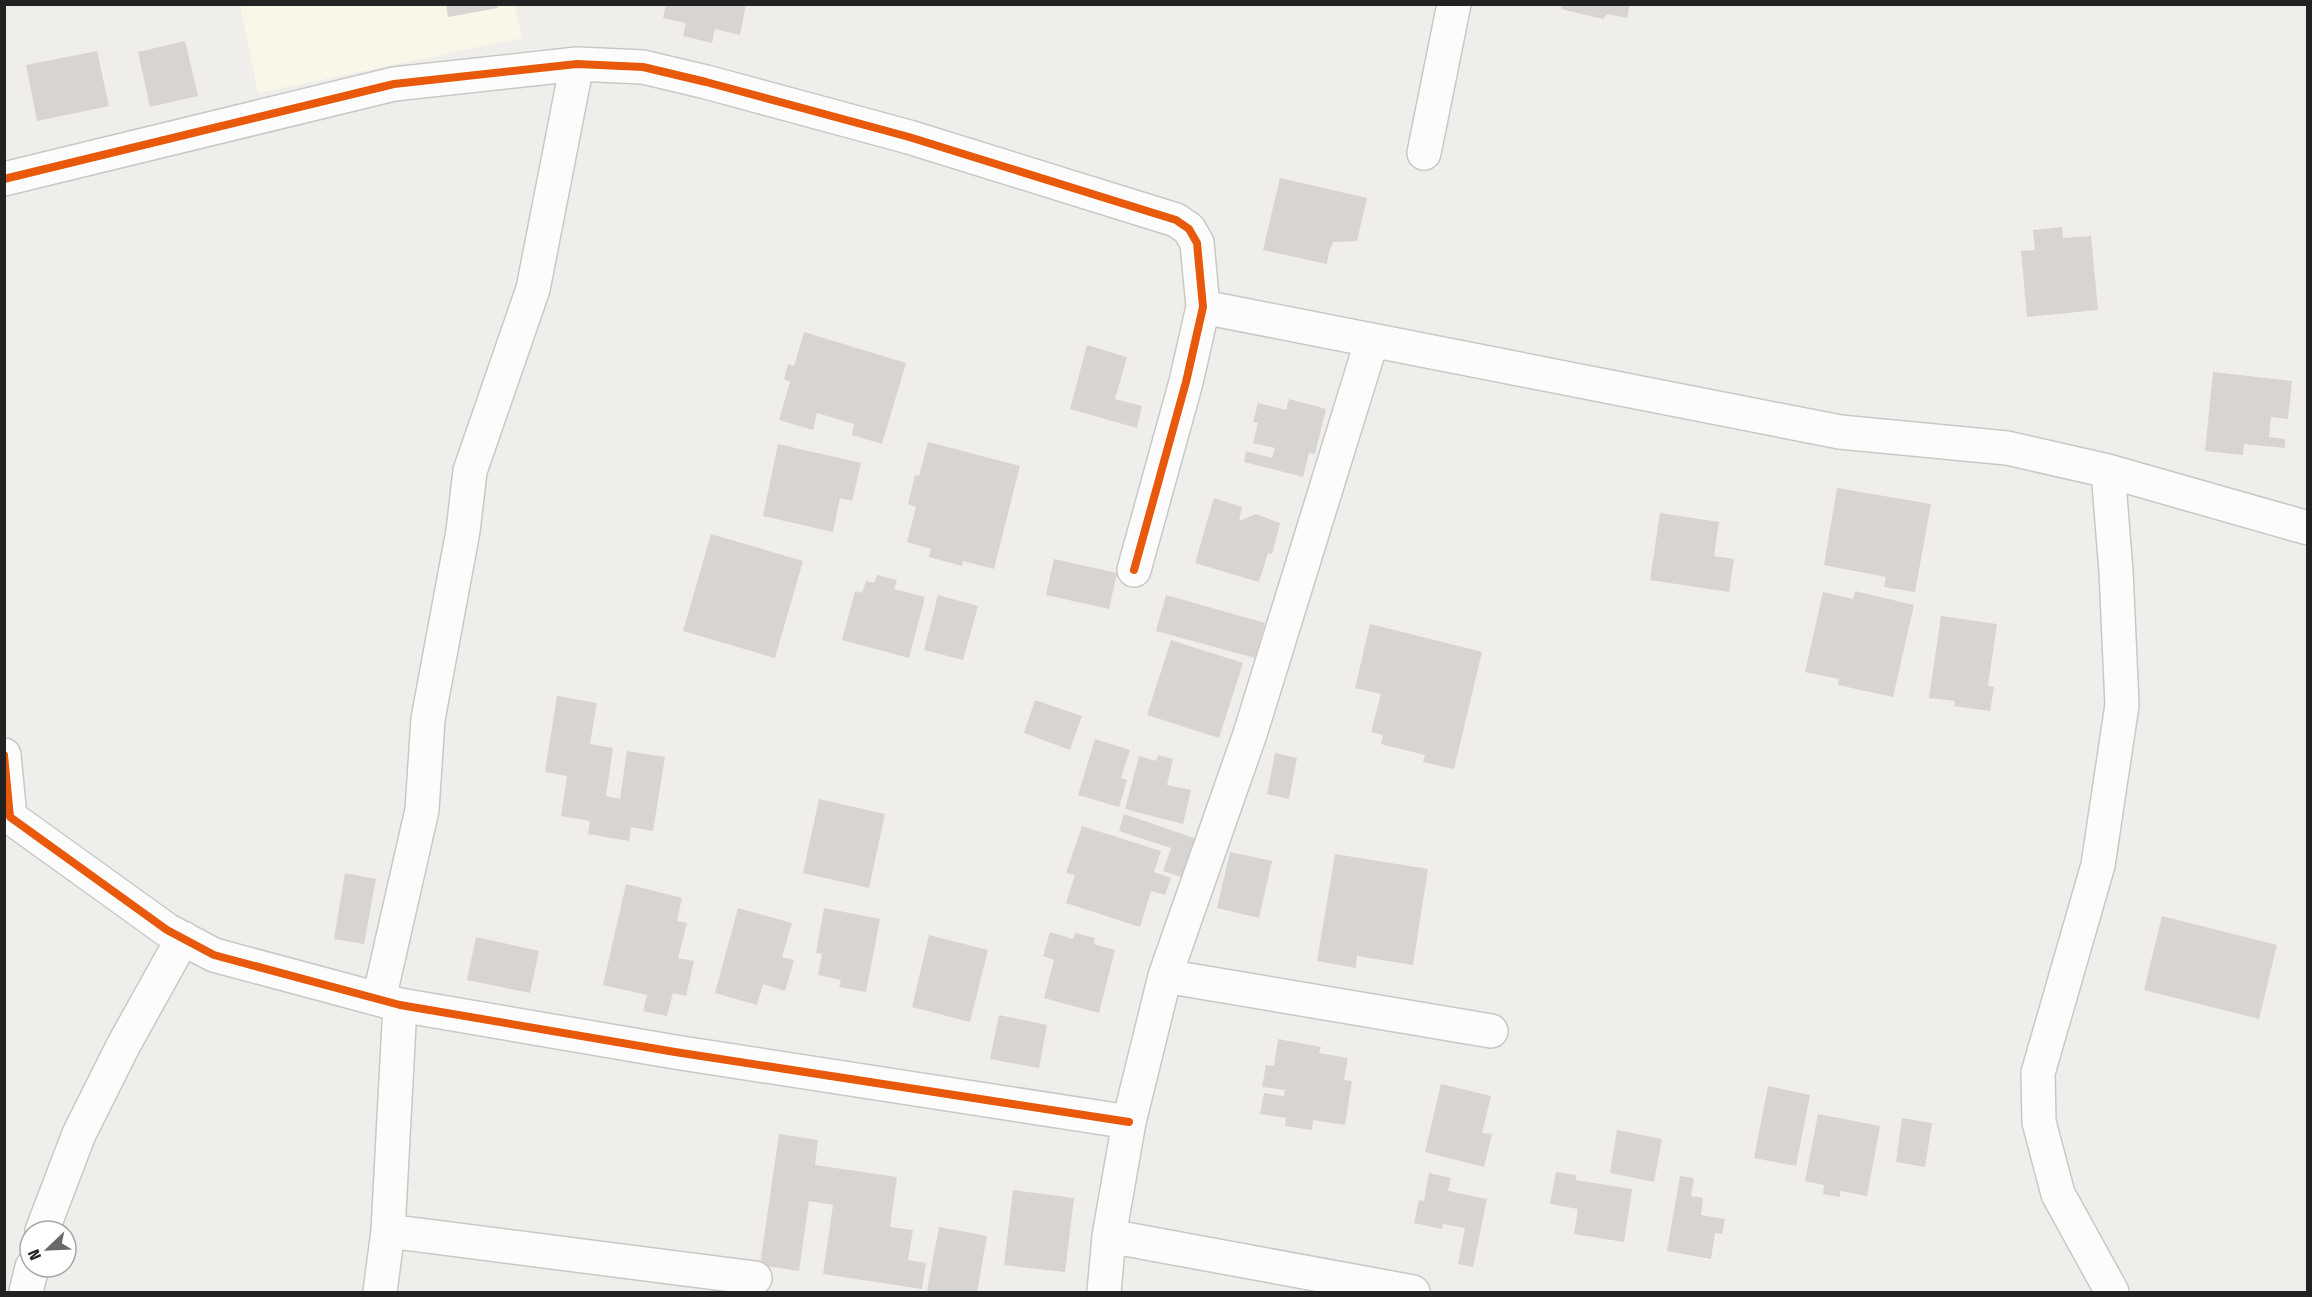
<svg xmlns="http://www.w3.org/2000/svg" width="2312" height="1297" font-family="'Fira Sans Condensed',sans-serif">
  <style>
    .education { fill: #f8f7e8 }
    .building { fill: #d7d4d2 }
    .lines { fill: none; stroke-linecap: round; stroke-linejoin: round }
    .minor-casing { stroke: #c9c8c7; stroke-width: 36 }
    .minor { stroke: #fdfcfc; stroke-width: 33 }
    .cycleway-casing { stroke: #fff; stroke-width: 11 }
    .cycleway { stroke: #e8590c; stroke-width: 8 }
  </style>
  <rect width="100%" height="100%" fill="#f0eeeb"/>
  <path class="education" d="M240,5H515L522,38L258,93Z"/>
  <path class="building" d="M446,4H497L498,8L448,17Z
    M666,4H746L740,35L715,29L712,43L683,36L686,23L663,18Z
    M1562,4H1630L1627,18L1607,14L1603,19L1561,9Z
    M185,41L198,96L150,107L138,52Z
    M97,51L109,106L37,121L26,65Z
    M1280,178L1367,198L1357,241L1333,242L1329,252L1327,264L1263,250Z
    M2062,227L2063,238L2091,236L2098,310L2027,317L2021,251L2035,250L2033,230Z
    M804,332L906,363L882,444L852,435L854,424L817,413L813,430L779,420L790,382L784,379L788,364L794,366Z
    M1087,345L1127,357L1115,399L1142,406L1137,428L1070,409Z
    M2213,372L2292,381L2288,419L2271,417L2269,437L2285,439V448L2244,444L2243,455L2205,451Z
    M1289,399L1326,409L1315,454L1309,453L1303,477L1244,462L1246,451L1272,458L1275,448L1253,443L1258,423L1253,422L1258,403L1286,410Z
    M928,442L1020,466L994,569L963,561L962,566L929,557L931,549L907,542L916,507L908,504L915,475L919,476Z
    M778,444L861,463L852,501L840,498L833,532L763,516Z
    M1837,488L1931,504L1915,592L1884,587L1886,577L1824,565Z
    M1214,498L1242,507L1239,521L1256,514L1280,523L1272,554L1268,553L1259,582L1195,563Z
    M1660,513L1719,522L1714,556L1734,559L1729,592L1650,580Z
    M711,534L803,561L775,658L683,631Z
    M1054,559L1117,573L1109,609L1046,595Z
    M877,575L897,580L894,589L925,597L909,658L842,640L855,591L862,593L866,581L874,583Z
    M1855,591L1914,605L1893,697L1838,685L1839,679L1805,672L1823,592L1853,599Z
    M938,595L978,606L963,660L924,650Z
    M1166,595L1265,623L1255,658L1156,631Z
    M1941,616L1997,624L1988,686L1994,687L1990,711L1954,706L1955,701L1929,698Z
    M1370,624L1482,652L1454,769L1423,762L1425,755L1381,744L1383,735L1371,732L1381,694L1355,688Z
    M1171,640L1243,663L1219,738L1147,715Z
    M557,696L597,703L590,744L613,748L606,796L620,799L627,751L665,757L653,831L631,827L629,841L588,834L590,821L561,816L567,776L545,772Z
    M1035,700L1082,716L1070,750L1024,733Z
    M1095,739L1130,750L1121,778L1127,780L1119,807L1078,795Z
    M1275,753L1297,758L1289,799L1267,794Z
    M1158,755L1173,759L1167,785L1191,790L1183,824L1125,809L1139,756L1156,761Z
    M819,799L885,814L869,888L803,873Z
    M1124,814L1200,840L1187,879L1163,871L1171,848L1119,831Z
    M1082,826L1161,851L1154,872L1171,878L1165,895L1151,891L1140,927L1066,903L1075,875L1066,873Z
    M1230,852L1272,861L1259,918L1217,908Z
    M1335,854L1428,869L1413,965L1357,956L1356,968L1317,961Z
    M345,873L376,879L364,944L334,939Z
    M626,884L682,898L677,921L687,923L678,958L694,961L686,996L673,993L667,1016L643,1011L647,995L603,985Z
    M738,908L792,923L782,957L794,960L785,991L763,984L757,1005L715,993Z
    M824,908L880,919L866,992L839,987L841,980L818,975L822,954L816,953Z
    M2162,916L2277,945L2259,1019L2144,990Z
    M1050,932L1073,939L1075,933L1095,938L1094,944L1115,950L1099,1013L1044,998L1054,960L1043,956Z
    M929,935L988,950L970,1022L912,1007Z
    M476,937L539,951L530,993L467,980Z
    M999,1015L1047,1025L1039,1068L990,1059Z
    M1278,1039L1321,1047L1319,1053L1348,1058L1344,1080L1352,1081L1345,1125L1313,1120L1312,1130L1285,1126L1286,1118L1260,1114L1264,1093L1284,1096L1285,1090L1262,1087L1266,1065L1274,1066Z
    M1441,1084L1491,1096L1482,1133L1492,1134L1484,1167L1425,1152Z
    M1768,1086L1810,1095L1796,1166L1754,1158Z
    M1818,1114L1880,1126L1867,1196L1840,1191V1197L1823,1194L1824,1185L1805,1181Z
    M1902,1118L1932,1123L1925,1167L1896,1162Z
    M1617,1130L1662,1139L1654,1182L1610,1173Z
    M779,1134L818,1140L815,1165L897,1177L890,1227L913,1230L908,1260L926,1263L922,1289L823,1274L833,1205L809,1201L799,1271L760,1265Z
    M1556,1172L1576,1175V1180L1632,1189L1624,1242L1574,1234L1578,1209L1550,1204Z
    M1429,1173L1451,1178L1448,1191L1487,1199L1473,1267L1458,1264L1465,1228L1443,1224L1442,1229L1414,1223L1419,1200L1424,1201Z
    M1680,1176L1694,1178L1691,1196L1703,1198L1701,1215L1725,1219L1722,1234L1715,1233L1711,1259L1667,1251Z
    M1013,1190L1074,1198L1065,1272L1004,1265Z
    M939,1227L987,1236L977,1292L927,1291Z"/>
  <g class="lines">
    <defs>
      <path id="minor" d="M1424,153L1454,4
        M4,179L394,84L577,64L643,67L706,82L909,137L1176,220L1189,229L1197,243L1203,307L1186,382L1134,570
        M1203,307L1840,432L2007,448L2108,471L2308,528
        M2108,471L2116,571L2122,705L2098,865L2038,1073L2039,1122L2058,1194L2112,1292
        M4,755L10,817L167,930L214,955L400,1005L675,1052L1129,1122
        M1165,976L1491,1031
        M379,999L422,810L428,719L463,531L470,471L533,289L577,64
        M42,1231L79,1134L123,1046L183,938
        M388,1231L755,1278
        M1109,1236L1413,1292
        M26,1292L32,1267
        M380,1292L388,1231L400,1005
        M1104,1292L1109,1236L1129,1122L1165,976L1250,734L1372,340"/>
    </defs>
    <use href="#minor" class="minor-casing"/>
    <use href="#minor" class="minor"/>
    <defs>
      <path id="cycleway" d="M4,179L394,84L577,64L643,67L706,82L909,137L1176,220L1189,229L1197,243L1203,307L1186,382L1134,570
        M4,755L10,817L167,930L214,955L400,1005L675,1052L1129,1122"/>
    </defs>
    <use href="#cycleway" class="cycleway-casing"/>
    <use href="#cycleway" class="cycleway"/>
  </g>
  <rect width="2312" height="1297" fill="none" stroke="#222222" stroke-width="12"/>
  <g transform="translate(48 1249) rotate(247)"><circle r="28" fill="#ffffff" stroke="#a7a7a7" stroke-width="1.5"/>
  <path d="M0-4.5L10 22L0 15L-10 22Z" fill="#6a6968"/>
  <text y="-9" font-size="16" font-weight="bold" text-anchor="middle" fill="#222222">N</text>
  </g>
</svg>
